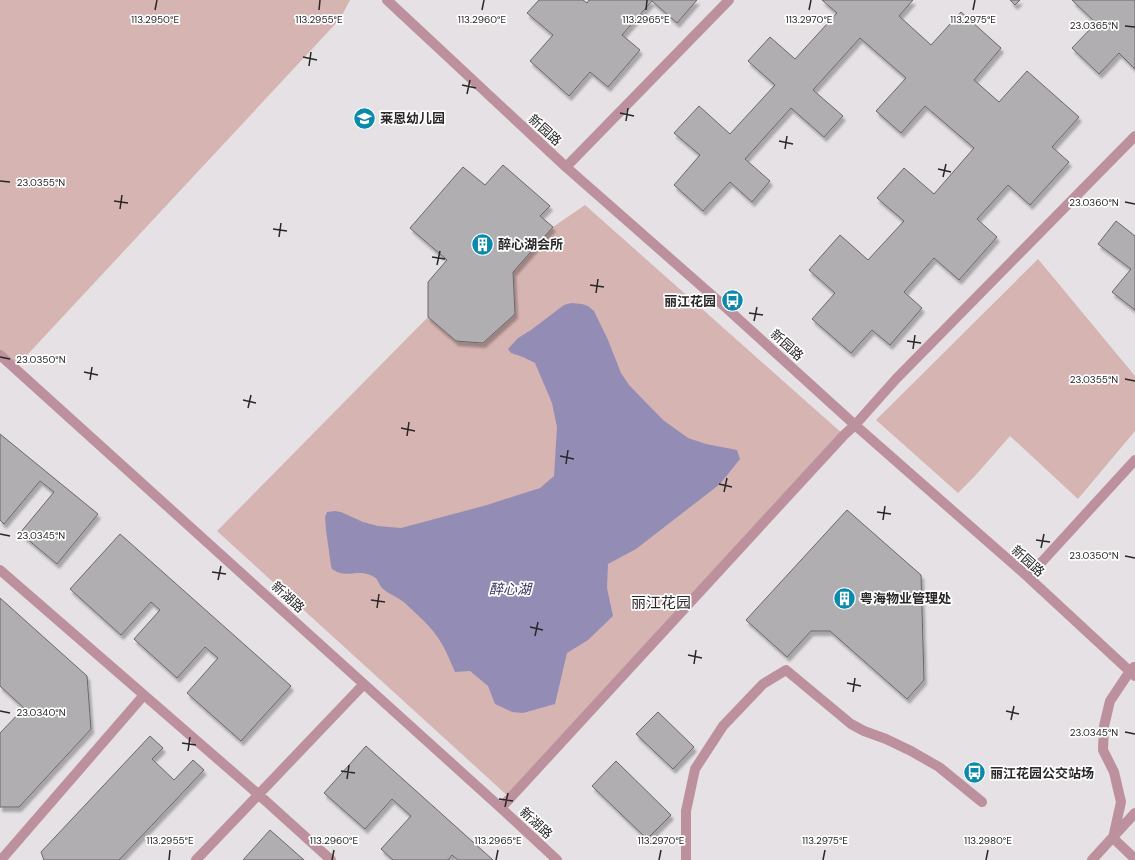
<svg xmlns="http://www.w3.org/2000/svg" width="1135" height="860" font-family="'DM Sans','Noto Sans SC',sans-serif">
  <style>
    .green { fill: #d6b4b2 }
    .water { fill: #938db5 }
    .building { fill: #b0aeb1; stroke: #6a686b; filter: url(#shadow) }
    .lines { fill: none; stroke-linecap: round; stroke-linejoin: round }
    .minor { stroke: #bc919d; stroke-width: 10 }
    .ticks { fill: none; stroke: #292728; stroke-width: 1.5 }
    .labels { text-anchor: middle; dominant-baseline: central; stroke-width: 3.5; stroke-linejoin: round; paint-order: stroke }
    .poi-label { font-size: 13px; font-weight: bold; fill: #292728; stroke: #fff; text-anchor: start }
    .street-label { font-size: 13px; fill: #292728; stroke: #fff }
    .water-label { font-size: 14px; font-style: italic; fill: #382c60; stroke: #fff }
    .quarter-label { font-size: 15px; fill: #292728; stroke: #fff }
    .ticks-label { font-size: 10px; text-anchor: middle; fill: #292728; stroke: #fff; stroke-width: 3.5; stroke-linejoin: round; paint-order: stroke }
  </style>
  <defs>
    <filter id="shadow"><feDropShadow dx="2.5" dy="4.5" stdDeviation="1" flood-color="#0004"/></filter>
  </defs>
  <rect width="100%" height="100%" fill="#e5e1e4"/>
  <path class="green" d="M0,0H350L340,19L15,368L0,355Z
    M585,205L844,435L510,798L217,531L428,317L456,341L483,343L515,314L513,272L553,227Z
    M1038,259L1135,376V431L1078,499L1010,436L974,477L958,493L876,420Z"/>
  <path class="water" d="M571,303L582,304L588,306L594,311L608,340L621,373L629,385L663,420L688,438L706,444L737,450L740,459L720,484L636,549L608,564L607,588L613,616L588,640L567,653L555,704L523,713L512,712L495,704L488,686L470,671L455,672C449,658 443,643 433,631C425,621 414,612 405,603C398,597 388,594 382,588C377,582 379,578 370,575C356,569 346,579 332,569L331,566L326,530L325,517L327,512L335,511L341,512L363,522L378,526L401,528L487,505L540,488L554,476L557,427L552,403L535,363L523,357L511,353L508,349L518,338L531,330L564,305Z"/>
  <path class="building" d="M539,0H583L587,3L589,0H697L677,23L652,1L622,35L640,50L608,87L590,72L569,96L530,61L553,35L527,13Z
    M822,0H913L899,16L931,45L961,12L1001,48L974,80L999,102L1027,71L1079,117L1052,147L1069,162L1030,205L1008,185L977,219L997,237L959,280L934,258L904,292L922,308L890,345L872,330L851,353L812,319L835,293L809,270L840,235L868,260L904,221L877,198L904,168L934,194L974,148L925,106L901,133L876,111L906,78L860,38L813,90L843,116L824,137L791,108L745,159L770,181L752,202L730,182L703,211L674,185L700,155L674,133L699,106L730,134L775,85L748,61L770,37L795,59L837,13Z
    M1010,0H1020L1015,5Z
    M1072,0H1135V69L1119,53L1099,74L1072,48L1096,23Z
    M503,165L550,206L540,216L553,227L513,272L515,314L483,343L456,341L428,317V282L447,260L410,228L463,167L485,185Z
    M1116,221L1135,236V310L1112,292L1131,269L1098,244Z
    M0,434L98,514L57,564L20,533L54,492L40,481L4,524L0,520Z
    M847,510L921,575L924,680L907,699L830,631H811L787,657L746,620Z
    M120,534L291,686L241,741L187,693L218,658L205,647L177,678L134,639L160,610L151,602L121,635L70,589Z
    M0,598L87,676L91,729L19,807H0V733L24,708L0,686Z
    M658,712L694,747L673,769L636,734Z
    M150,736L163,748L152,759L174,780L193,760L204,770L119,860H44L41,852Z
    M366,746L493,860H458L452,855L448,860H393L381,849L411,816L392,799L365,829L324,793Z
    M616,761L671,815L647,839L592,786Z
    M270,830L304,860H243Z"/>
  <g class="lines">
    <path class="minor" d="M387,0L566,167L723,305L855,425L1028,577L1135,676
      M566,167L729,0
      M0,355L501,808L557,860
      M0,570L258,794L331,860
      M1028,577L1135,460
      M501,808L844,435L855,425L896,379L1135,136
      M1113,838L1121,802L1114,772L1103,750L1104,726L1110,701L1130,671L1134,667
      M1113,838L1135,859
      M1,860L144,695
      M196,860L364,684
      M686,860V811L695,769L723,726L763,684L786,670L851,724L864,731L886,739L911,751L939,767L982,802
      M1092,860L1135,813"/>
  </g>
  <path class="ticks" d="M155,10L157,0M319,10L320,0M482,10L484,0M646,10L647,0M809,10L811,0M973,10L975,0M1125,26L1135,27M303,57L317,60M309,66L311,52M462,85L476,88M467,94L470,80M620,113L634,116M626,121L628,108M779,141L793,144M785,149L787,136M938,169L951,172M943,177L946,164M0,181L10,182M114,201L128,203M1125,202L1135,204M120,209L122,195M273,229L287,231M279,237L281,223M432,257L445,259M437,265L440,251M590,285L604,287M596,293L598,279M749,313L763,315M754,321L757,307M907,341L921,343M913,349L915,335M0,357L10,359M84,372L98,375M1125,379L1135,381M90,380L92,367M243,400L256,403M248,408L251,395M401,428L415,431M407,436L409,422M560,456L574,459M566,464L568,450M719,484L732,487M724,492L727,478M877,512L891,514M883,520L885,506M0,534L10,536M1036,540L1050,542M1041,548L1044,534M1125,556L1135,558M212,572L226,574M218,580L221,566M371,600L385,602M377,608L379,594M530,627L543,630M535,636L538,622M688,655L702,658M694,664L696,650M847,683L861,686M853,692L855,678M0,711L10,713M1006,711L1019,714M1011,720L1014,706M1125,732L1135,734M182,743L196,745M188,751L190,737M341,771L355,773M347,779L349,765M499,799L513,801M505,807L508,793M169,860L170,850M332,860L334,850M496,860L498,850M659,860L661,850M823,860L825,850M986,860L988,850"/>
  <defs>
    <symbol id="school-disc" viewBox="-11 -11 22 22"><circle r="9.5" fill="#0b89ab" stroke="#fff"/><path d="M0-5L7-2L0 1L-7-2ZM-4 1L0 2.5L4 1V4Q0 6-4 4Z" fill="#fff"/></symbol>
    <symbol id="building-disc" viewBox="-11 -11 22 22"><circle r="9.5" fill="#0b89ab" stroke="#fff"/><path d="M-4-6H4V6H1V3H-1V6H-4ZM-2.5-4.3h1.7v1.8h-1.7ZM.8-4.3h1.7v1.8H.8ZM-2.5-1h1.7V.8h-1.7ZM.8-1h1.7V.8H.8Z" fill="#fff"/></symbol>
    <symbol id="bus-disc" viewBox="-11 -11 22 22"><circle r="9.5" fill="#0b89ab" stroke="#fff"/><path d="M-5-6H5V4H4V6H2V4H-2V6H-4V4H-5ZM-3.5-4V0h7V-4ZM-3.5 1.2v1.5H-2V1.2ZM2 1.2v1.5H3.5V1.2Z" fill="#fff"/></symbol>
  </defs>
  <g fill-rule="evenodd">
    <use href="#school-disc" x="352" y="106" width="25" height="25"/>
    <use href="#building-disc" x="470" y="232" width="25" height="25"/>
    <use href="#bus-disc" x="720" y="288" width="25" height="25"/>
    <use href="#building-disc" x="832" y="586" width="25" height="25"/>
    <use href="#bus-disc" x="962" y="760" width="25" height="25"/>
  </g>
  <g class="labels">
    <g class="poi-label">
      <text x="380" y="118">莱恩幼儿园</text>
      <text x="498" y="244">醉心湖会所</text>
      <text x="716" y="301" text-anchor="end">丽江花园</text>
      <text x="860" y="598">粤海物业管理处</text>
      <text x="990" y="773">丽江花园公交站场</text>
    </g>
    <g class="street-label">
      <text transform="translate(545 130) rotate(42)">新园路</text>
      <text transform="translate(787 345) rotate(42)">新园路</text>
      <text transform="translate(1028 561) rotate(42)">新园路</text>
      <text transform="translate(288 597) rotate(42)">新湖路</text>
      <text transform="translate(536 823) rotate(43)">新湖路</text>
    </g>
    <g class="water-label">
      <text x="510" y="589">醉心湖</text>
    </g>
    <g class="quarter-label">
      <text x="661" y="603">丽江花园</text>
    </g>
  </g>
  <g class="ticks-label">
    <text x="155" y="23">113.2950°E</text>
    <text x="319" y="23">113.2955°E</text>
    <text x="482" y="23">113.2960°E</text>
    <text x="646" y="23">113.2965°E</text>
    <text x="809" y="23">113.2970°E</text>
    <text x="973" y="23">113.2975°E</text>
    <text x="1094" y="29">23.0365°N</text>
    <text x="41" y="186">23.0355°N</text>
    <text x="1094" y="206">23.0360°N</text>
    <text x="41" y="363">23.0350°N</text>
    <text x="1094" y="383">23.0355°N</text>
    <text x="41" y="539">23.0345°N</text>
    <text x="1094" y="559">23.0350°N</text>
    <text x="41" y="716">23.0340°N</text>
    <text x="1094" y="736">23.0345°N</text>
    <text x="170" y="844">113.2955°E</text>
    <text x="334" y="844">113.2960°E</text>
    <text x="498" y="844">113.2965°E</text>
    <text x="661" y="844">113.2970°E</text>
    <text x="825" y="844">113.2975°E</text>
    <text x="988" y="844">113.2980°E</text>
  </g>
</svg>
